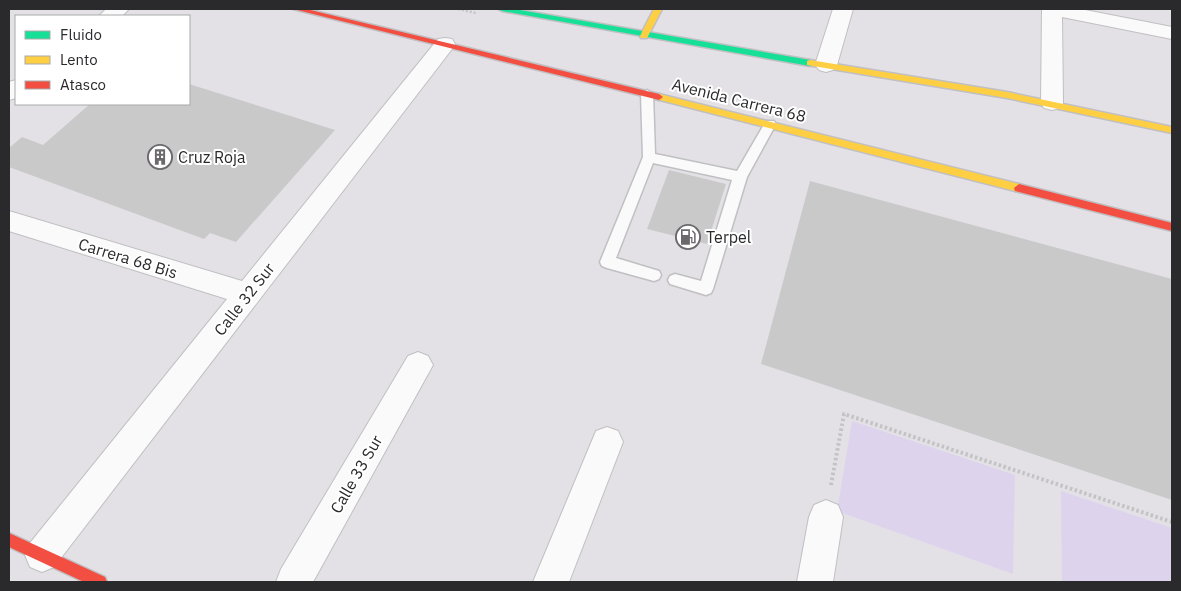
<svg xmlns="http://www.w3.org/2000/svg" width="1181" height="591" font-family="'IBM Plex Sans',sans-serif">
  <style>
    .green { fill: #ddd3ed }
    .building { fill: #c9c9ca }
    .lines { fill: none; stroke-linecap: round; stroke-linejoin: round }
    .lane-casing { stroke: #c0bfc2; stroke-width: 3 }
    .street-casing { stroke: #c0bfc2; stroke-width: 2 }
    .fast-casing { stroke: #c0bfc2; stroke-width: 3 }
    .slow-casing { stroke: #c0bfc2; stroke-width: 3 }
    .jam-casing { stroke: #c0bfc2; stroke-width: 3 }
    .path-far1 { stroke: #c3c3c4; stroke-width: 2.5; stroke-dasharray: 2 2; stroke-linecap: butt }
    .path { stroke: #c3c3c4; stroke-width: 4; stroke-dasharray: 2.5 2.5; stroke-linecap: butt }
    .lane { fill: #fbfafb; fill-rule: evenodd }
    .street { fill: #fbfafb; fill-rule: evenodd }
    .fast { fill: #16e098; fill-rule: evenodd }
    .slow { fill: #ffcf43; fill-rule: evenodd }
    .jam { fill: #f24e42; fill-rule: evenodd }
    .labels { text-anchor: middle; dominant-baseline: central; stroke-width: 4; stroke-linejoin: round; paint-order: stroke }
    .street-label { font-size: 16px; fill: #2a292b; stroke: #fff }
    .poi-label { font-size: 16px; fill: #2a292b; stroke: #fff; text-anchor: start }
  </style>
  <rect width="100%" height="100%" fill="#e3e1e6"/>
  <path class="green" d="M852,421L1015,475L1013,574L837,511Z
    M1061,491L1172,528V582H1062Z"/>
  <path class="building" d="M189,84L335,130L236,242L210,233L204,239L9,167V148L22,137L43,145L90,104H189Z
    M669,170L726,184L707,244L647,229Z
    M810,181L1172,279V500L761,364Z"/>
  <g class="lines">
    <defs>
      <path id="lane" d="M647,90L653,94L655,154L737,171L766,121H774L776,124L747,177L713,289L711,293L706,295L670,284L668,280L670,276L675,274L701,281L732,180L653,163L616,258L659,271L661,275L659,279L654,281L607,268L602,266L600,262L643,157L641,94Z"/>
      <path id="street" d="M106,9H129L122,16H99Z
        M833,9H853L837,65L833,70L826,72L819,70L815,65Z
        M1042,9H1080L1172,27V39L1062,17L1063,103L1060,108L1052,110L1044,108L1041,103Z
        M445,38L452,39L455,44L452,49L54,567L42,572L30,567L25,555L30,543L227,299L9,231V211L242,281L438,39Z
        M16,80V98L9,100V82Z
        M418,352L428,356L433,365L313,582H276L281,569L408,356Z
        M607,427L618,431L623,442L569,582H533L596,431Z
        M826,500L838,505L843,517L833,582H797L809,517L814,505Z"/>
      <path id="fast" d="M498,9H514L810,60L814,63L810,66L502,11Z"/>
      <path id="slow" d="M654,9H662L647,38H641L640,36Z
        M810,60L1007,92L1172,127V133L1007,98L807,65V61Z
        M659,94L1019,184L1024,188L1019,192L656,99L655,97Z"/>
      <path id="jam" d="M293,9H306L659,94L663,97L659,100Z
        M1019,184L1172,223V231L1015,191L1014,188Z
        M9,533L105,577L107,582H84L9,547Z"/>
    </defs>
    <use href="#lane" class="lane-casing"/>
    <use href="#street" class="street-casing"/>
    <use href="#fast" class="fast-casing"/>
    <use href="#slow" class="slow-casing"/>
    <use href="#jam" class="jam-casing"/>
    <path class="path-far1" d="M458,9L476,13"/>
    <path class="path" d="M831,485L844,414L1172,522"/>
    <use href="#lane" class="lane"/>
    <use href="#street" class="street"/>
    <use href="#fast" class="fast"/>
    <use href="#slow" class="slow"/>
    <use href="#jam" class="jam"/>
  </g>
  <defs>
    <symbol id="building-ring" viewBox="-11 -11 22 22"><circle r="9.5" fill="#fff" stroke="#6b696c" stroke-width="1.5"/><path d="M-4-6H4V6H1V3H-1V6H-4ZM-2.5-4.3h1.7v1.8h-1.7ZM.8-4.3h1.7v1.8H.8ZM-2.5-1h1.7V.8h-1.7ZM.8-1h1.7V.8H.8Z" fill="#6b696c"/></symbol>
    <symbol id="fuel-ring" viewBox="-11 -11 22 22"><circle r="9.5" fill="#fff" stroke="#6b696c" stroke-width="1.5"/><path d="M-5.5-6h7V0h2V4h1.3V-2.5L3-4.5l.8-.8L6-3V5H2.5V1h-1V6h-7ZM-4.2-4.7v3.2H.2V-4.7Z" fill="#6b696c"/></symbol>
  </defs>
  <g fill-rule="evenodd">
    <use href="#building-ring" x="146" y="143" width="28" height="28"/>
    <use href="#fuel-ring" x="674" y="223" width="28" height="28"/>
  </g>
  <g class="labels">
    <g class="street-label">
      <text transform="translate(739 100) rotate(14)">Avenida Carrera 68</text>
      <text transform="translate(128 258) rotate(17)">Carrera 68 Bis</text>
      <text transform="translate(244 299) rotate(-52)">Calle 32 Sur</text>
      <text transform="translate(356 474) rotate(-60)">Calle 33 Sur</text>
    </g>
    <g class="poi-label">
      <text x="178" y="157">Cruz Roja</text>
      <text x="706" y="237">Terpel</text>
    </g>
  </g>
  <rect width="1181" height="591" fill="none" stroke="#2a292b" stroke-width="20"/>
  <rect x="15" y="15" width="175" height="90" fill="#ffffff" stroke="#aaa9aa"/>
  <rect x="25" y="31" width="25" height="8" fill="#16e098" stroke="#aaa9aa"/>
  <text x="60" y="40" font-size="15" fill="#2a292b">Fluido</text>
  <rect x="25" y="56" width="25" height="8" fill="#ffcf43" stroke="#aaa9aa"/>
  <text x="60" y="65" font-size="15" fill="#2a292b">Lento</text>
  <rect x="25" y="81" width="25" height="8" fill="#f24e42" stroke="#aaa9aa"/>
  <text x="60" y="90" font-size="15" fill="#2a292b">Atasco</text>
</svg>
